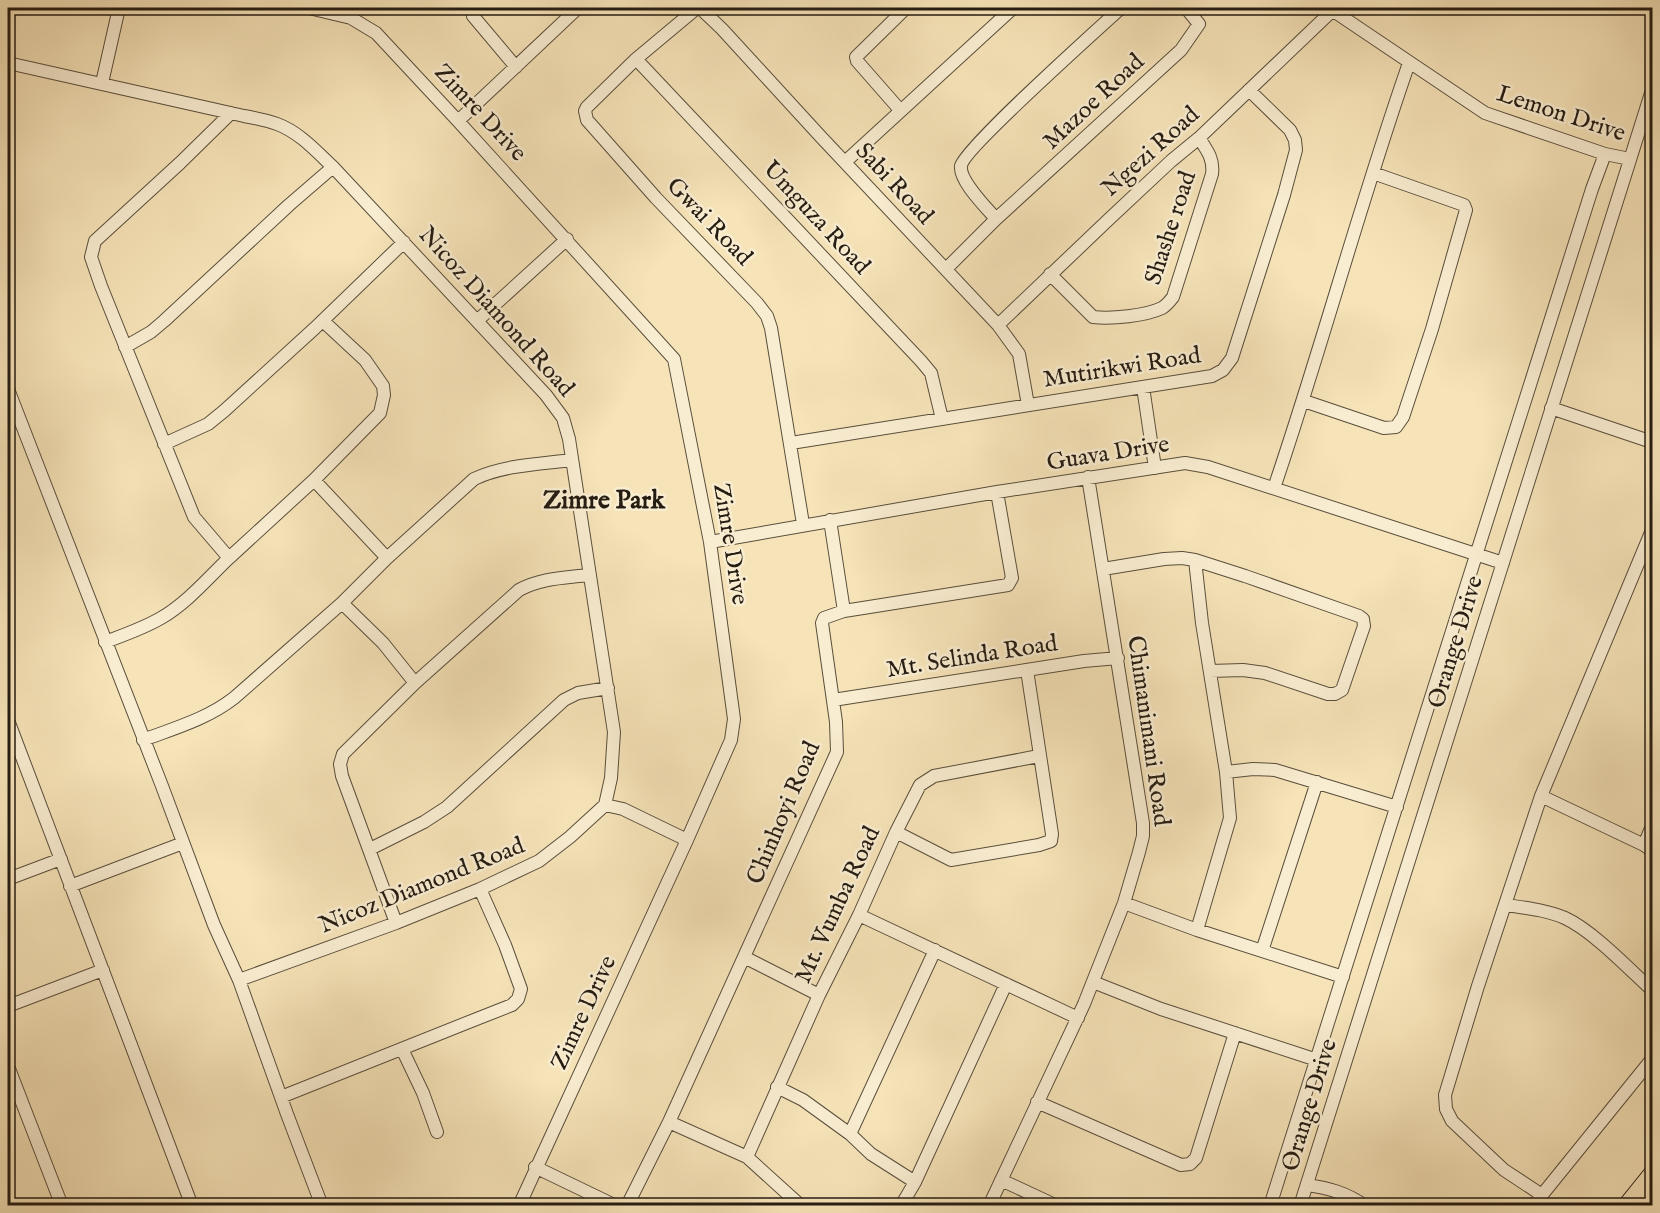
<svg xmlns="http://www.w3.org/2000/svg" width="1660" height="1213" font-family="'IM FELL English',serif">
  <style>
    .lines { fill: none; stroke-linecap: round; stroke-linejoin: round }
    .minor-casing { stroke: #594e3c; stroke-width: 14 }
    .highway-casing { stroke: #251c12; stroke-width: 20 }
    .minor { stroke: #f9edd1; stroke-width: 12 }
    .highway { stroke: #f6e3b8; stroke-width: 18 }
    .labels { text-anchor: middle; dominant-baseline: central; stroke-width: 5; stroke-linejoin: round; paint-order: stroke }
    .street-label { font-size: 24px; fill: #251c12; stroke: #f9edd1 }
    .neighbourhood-label { font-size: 26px; font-weight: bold; fill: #251c12; stroke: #f9edd1 }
  </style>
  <rect width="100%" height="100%" fill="#f6e3b8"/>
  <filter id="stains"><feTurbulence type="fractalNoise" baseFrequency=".00333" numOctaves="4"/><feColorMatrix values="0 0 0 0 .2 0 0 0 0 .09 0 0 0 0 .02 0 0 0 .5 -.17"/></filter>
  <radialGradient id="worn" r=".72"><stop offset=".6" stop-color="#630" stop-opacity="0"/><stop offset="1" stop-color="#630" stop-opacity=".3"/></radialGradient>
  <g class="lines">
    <defs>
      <path id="minor" d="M309,8L351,18L376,33L458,121L674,359L710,542L734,719L731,740L687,840L519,1206
        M472,8L473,16L516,67
        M697,8L636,59L587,107L585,111L587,120L656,198L757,303L767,316L771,328L803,524
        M700,8L722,29L821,137L998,325L1019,354L1028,405
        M1329,8L1485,113L1605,154L1630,159
        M636,59L921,361L931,373L942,419
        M8,63L244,116C255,118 266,120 277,124C299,132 316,151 333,167L546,395L563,418L569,439L614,732L611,778L605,805L570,837L539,861L480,889L396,923L239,980
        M102,83L119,8
        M900,110L857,61L856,57L906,8
        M231,113L180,163L95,241L91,257L101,286L194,517L229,558L314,480L380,413L384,395L383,386L365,360L323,321
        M458,121L578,8
        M845,162L1013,8
        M996,219C987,208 959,181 961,166C963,150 1099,28 1121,8
        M946,269L996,219L1181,50L1199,24L1186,8
        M1050,274L1093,317C1112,319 1145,316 1162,308C1167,305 1170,301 1173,297L1212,174C1214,159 1207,150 1199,138
        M478,320L567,239
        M998,325L1107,221L1171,161L1199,138L1333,10
        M125,347L151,332L164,321L289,205L333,167
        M1143,387L1155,468
        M8,389L162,786L214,925L239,980L287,1114L322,1206
        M1304,401L1384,428L1396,427L1403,417L1432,329L1466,210L1464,205L1373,173
        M1551,408L1652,442
        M791,443L1212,376L1223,370L1232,358L1284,195L1296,150L1295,140L1290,130L1249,90
        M164,444L208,424L224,411L315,328L404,242
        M314,480L387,558
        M1274,488C1322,347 1360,203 1409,63
        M830,520L844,611
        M710,542L997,492L1185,463L1208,467L1503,563
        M1195,560L1202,623L1226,772L1230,818L1197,930
        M1103,569L1164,559L1182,558L1195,560L1245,576L1359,616L1363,619L1364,626L1342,690L1335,694H1328L1265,673L1243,670L1210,671
        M342,603L383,643L415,683
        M105,642C124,635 144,628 161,618C187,603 208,578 229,558
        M833,700L1084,661L1118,658
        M8,720L192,1206
        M143,740C175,728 207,719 234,698L342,603L387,558L474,479C503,465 540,464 572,460
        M1226,772L1253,769L1275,770L1397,807
        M1541,796L1644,845L1652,851
        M605,805L623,809L687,840
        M896,832L951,860L1039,845L1051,841L1052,834L1027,670
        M1644,845L1652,826
        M370,849L424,822L447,807L564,700L578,693L608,688
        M8,879L61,859
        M70,886L183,843
        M1124,903L1197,930L1343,977
        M1506,905C1526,908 1547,910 1565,918C1593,931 1629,969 1652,990
        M859,915L1078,1018
        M396,923L342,776L340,764L343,754L415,683L519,590C541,578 564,578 588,575
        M1262,951L1317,782
        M744,957L819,995
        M1093,982L1161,1009L1317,1060
        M8,1006L103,970
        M402,1049L423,1093L437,1132
        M8,1066L62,1206
        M777,1087L803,1100L850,1134L871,1154L915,1182
        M281,1097L474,1020L512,1005L518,999L521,989L505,945L480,889
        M1037,1102L1181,1165L1190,1164L1196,1158L1235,1033
        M669,1122L747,1157L801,1206
        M850,1134L935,950
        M747,1157L819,995L859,915L896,832L920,785L934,776L1039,756
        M535,1167L616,1206
        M1001,1180L1057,1206
        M1307,1185C1329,1188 1347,1193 1365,1206
        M1542,1195L1504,1170L1452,1121L1446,1109L1445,1095L1478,986L1541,796L1652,530
        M627,1206L669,1122L837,752L836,722L822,623L824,618L844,611L1008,585L1012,578L997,492
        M901,1206L915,1182L1006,984
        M989,1206L1084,1004L1124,903L1139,852L1143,836V823L1088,477
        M1270,1206L1592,189L1605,154
        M1300,1206L1652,90
        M1533,1206L1652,1059"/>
      <path id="highway" d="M1627,1206L1652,1175"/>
    </defs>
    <use href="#minor" class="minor-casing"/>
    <use href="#highway" class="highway-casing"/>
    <use href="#minor" class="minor"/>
    <use href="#highway" class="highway"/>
  </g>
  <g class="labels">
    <g class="street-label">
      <text transform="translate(1094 102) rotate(-43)">Mazoe Road</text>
      <text transform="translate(480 113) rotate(47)">Zimre Drive</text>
      <text transform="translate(1561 114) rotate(18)">Lemon Drive</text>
      <text transform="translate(1151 152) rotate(-42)">Ngezi Road</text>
      <text transform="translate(894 184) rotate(47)">Sabi Road</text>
      <text transform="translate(816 218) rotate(47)">Umguza Road</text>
      <text transform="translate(709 222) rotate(46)">Gwai Road</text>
      <text transform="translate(1171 228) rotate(-72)">Shashe road</text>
      <text transform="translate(496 312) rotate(48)">Nicoz Diamond Road</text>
      <text transform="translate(1122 368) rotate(-9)">Mutirikwi Road</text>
      <text transform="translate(1108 454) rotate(-9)">Guava Drive</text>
      <text transform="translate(730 544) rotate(81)">Zimre Drive</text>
      <text transform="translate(1456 642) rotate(-73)">Orange Drive</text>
      <text transform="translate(972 657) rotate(-9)">Mt. Selinda Road</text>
      <text transform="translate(1148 731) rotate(82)">Chimanimani Road</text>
      <text transform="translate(784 813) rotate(-67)">Chinhoyi Road</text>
      <text transform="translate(422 886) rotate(-22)">Nicoz Diamond Road</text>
      <text transform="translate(838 905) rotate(-65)">Mt. Vumba Road</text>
      <text transform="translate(584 1013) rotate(-65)">Zimre Drive</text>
      <text transform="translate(1310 1105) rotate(-73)">Orange Drive</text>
    </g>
    <g class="neighbourhood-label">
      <text x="604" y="500">Zimre Park</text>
    </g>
  </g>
  <rect width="1660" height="1213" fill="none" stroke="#f6e3b8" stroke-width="30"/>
  <rect x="9" y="9" width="1642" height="1195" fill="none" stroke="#251c12" stroke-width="3"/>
  <rect x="15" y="15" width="1630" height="1183" fill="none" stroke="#251c12" stroke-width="1.5"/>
  <rect width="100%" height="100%" filter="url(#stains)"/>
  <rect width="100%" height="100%" fill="url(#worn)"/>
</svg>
